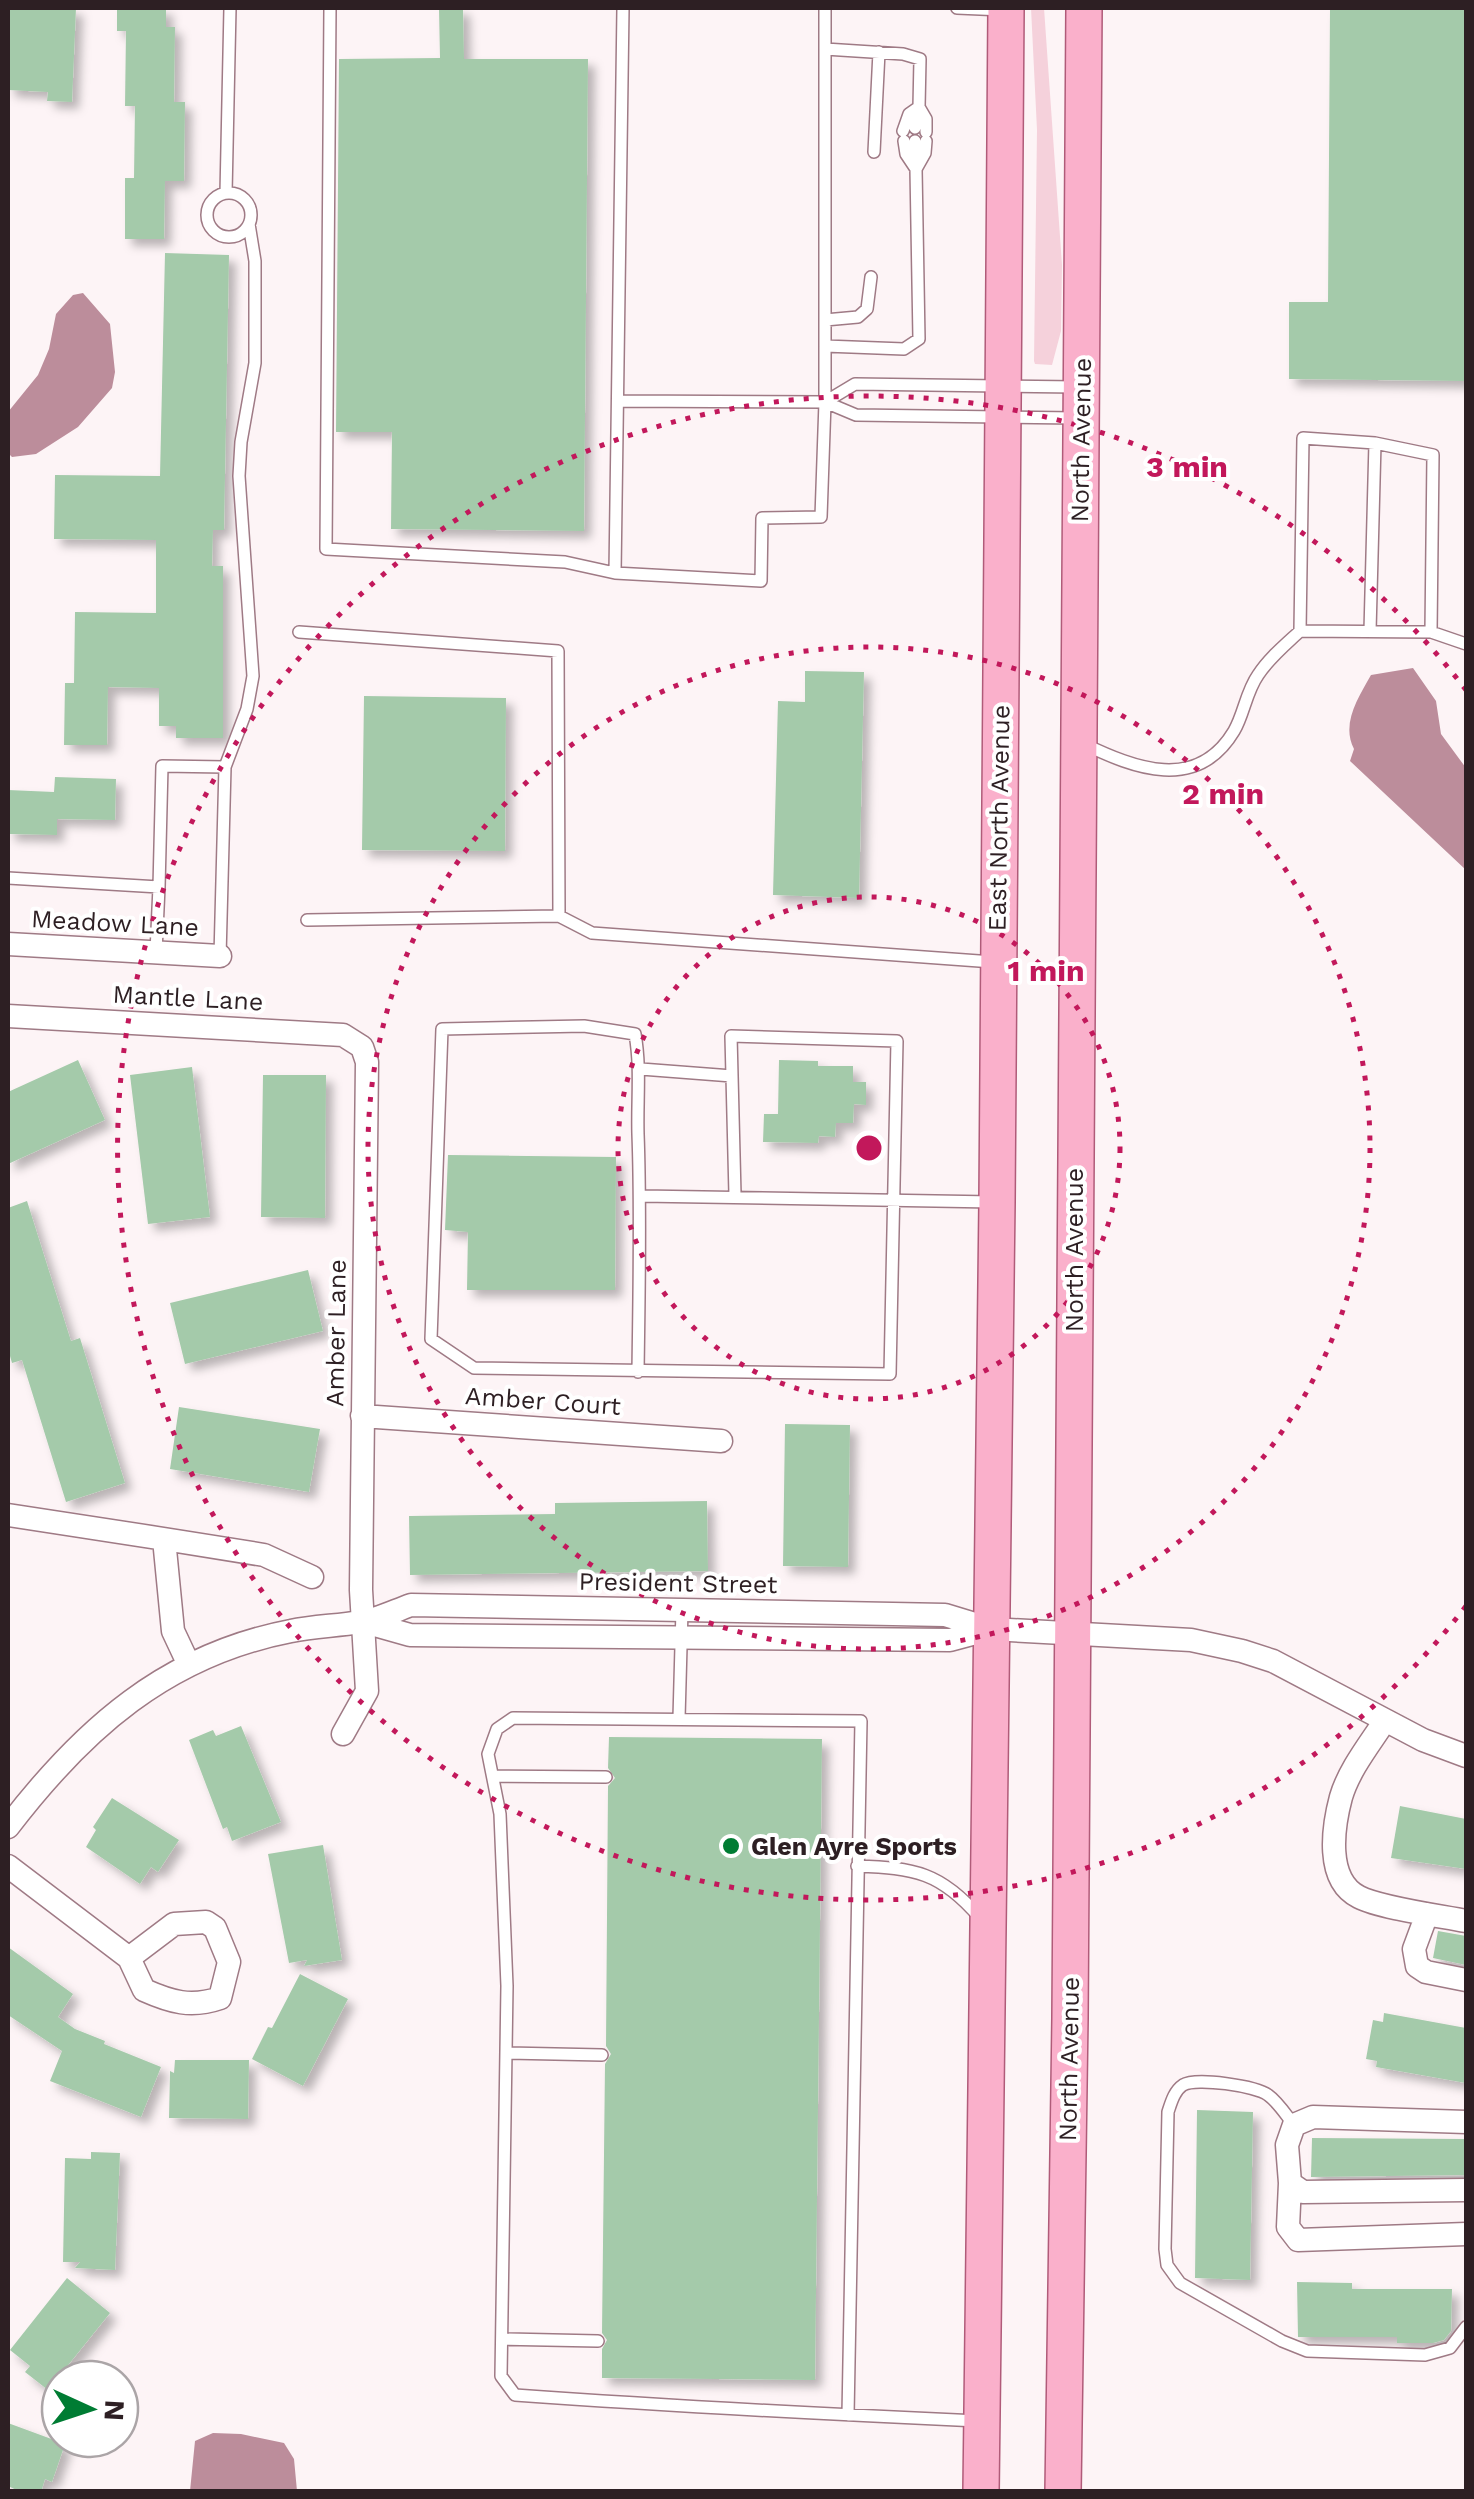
<svg xmlns="http://www.w3.org/2000/svg" width="1474" height="2499" viewBox="0 0 1474 2499" font-family="'Work Sans',sans-serif">
<style>
.green{fill:#f5d1db}
.water{fill:#bc8d9b}
.building{fill:#a4caaa;filter:url(#shadow)}
.lines{fill:none;stroke-linecap:round;stroke-linejoin:round}
.lane-casing{stroke:#9f7a85;stroke-width:14}
.street-casing{stroke:#9f7a85;stroke-width:25}
.primary-casing{stroke:#b05b79;stroke-width:38}
.lane{stroke:#fff;stroke-width:11}
.street{stroke:#fff;stroke-width:22}
.primary{stroke:#fab0cb;stroke-width:35}
.ring{fill:none;stroke:#c2185b;stroke-width:5;stroke-dasharray:5 10}
.poi-dot{fill:#007c33;stroke:#fff;stroke-width:4}
.labels{text-anchor:middle;dominant-baseline:central;stroke-width:8;stroke-linejoin:round;paint-order:stroke}
.street-label{font-size:25px;fill:#2d1f23;stroke:#fff}
.poi-label{font-size:25px;font-weight:bold;fill:#2d1f23;stroke:#fff;text-anchor:start}
.centre{fill:#c2185b;stroke:#fff;stroke-width:5}
.ring-label{font-size:30px;text-anchor:middle;font-weight:bold;fill:#c2185b;stroke:#fff;stroke-width:8;stroke-linejoin:round;paint-order:stroke}
</style>
<defs>
<filter id="shadow"><feDropShadow dx="7" dy="7" stdDeviation="5" flood-color="#0004"/></filter>
</defs>
<rect width="100%" height="100%" fill="#fdf4f6"/>
<path class="green" d="M1031 8H1044L1062 265 1061 331 1052 365 1035 364 1034 361 1037 130Z"/>
<path class="water" d="M83 293 110 324 115 372 112 388 78 427 36 454 12 457 8 453V412L38 375 49 349 56 314 73 295Z
M1413 668 1436 701 1441 734 1466 768V870L1350 761 1354 749C1341 724 1358 698 1371 675Z
M213 2433 241 2434 284 2443 294 2459 297 2491H190L195 2441Z"/>
<path class="building" d="M8 8H76L72 102 47 101 48 92 8 90Z
M117 8H166V27H175L174 102H185L184 181H165L164 239H125V178H134L135 106H125L126 31H117Z
M439 8H463L464 59H588L584 531 391 529 392 432H336L339 59 440 58Z
M1330 8H1466V381L1289 379V302H1328Z
M165 253 229 255 224 530H213L212 566H223V738H176V726H159V688L108 687 107 745H64L65 683H74L75 612 156 613V540L54 539 55 475 160 476Z
M805 671 864 672 859 898 773 895 778 701 805 702Z
M364 696 506 698 505 851 362 850Z
M55 777 116 779 115 820 57 819V835L8 834V790L54 792Z
M78 1060 105 1120 8 1164V1092Z
M779 1060 818 1061V1066H853V1082H866V1105L854 1104 853 1123H836L835 1137 819 1136 818 1143 763 1142 764 1114H778Z
M192 1067 210 1217 148 1224 130 1075Z
M263 1075H326L325 1218 261 1217Z
M448 1155 616 1157 615 1290H467L468 1232 445 1230Z
M27 1201 71 1341 80 1338 125 1483 66 1502 22 1360 12 1363 8 1349V1208Z
M308 1270 323 1331 185 1364 170 1303Z
M179 1407 320 1429 309 1492 170 1469Z
M785 1424 850 1425 848 1567 783 1566Z
M707 1501 708 1571 410 1575 409 1516 555 1514V1503Z
M241 1726 281 1822 232 1841 227 1827 223 1829 189 1740 213 1730 216 1736Z
M609 1737 822 1739 815 2380 602 2378V2349L607 2340 602 2333 605 2064 611 2054 606 2046 608 1786 615 1778 608 1768Z
M112 1798 179 1840 158 1872 151 1867 140 1884 86 1847 96 1830 93 1827Z
M1400 1806 1466 1819V1869L1391 1858Z
M323 1845 342 1960 304 1966 307 1960 289 1963 268 1854Z
M1438 1931 1466 1936V1965L1433 1958Z
M8 1947 73 1994 58 2017 75 2029 105 2041 104 2044 161 2067 141 2117 50 2081 62 2051 8 2015Z
M300 1974 348 1999 303 2086 252 2059 268 2027 272 2028Z
M1384 2013 1466 2028V2083L1376 2067 1377 2061 1366 2059 1373 2020 1383 2022Z
M175 2060H249L248 2119 169 2118 170 2071 174 2073Z
M1197 2110 1253 2112 1250 2280 1195 2278Z
M1312 2138 1466 2139V2175L1311 2177Z
M91 2152 120 2153 115 2270 75 2268 80 2262H63L65 2158 91 2159Z
M67 2278 110 2313 48 2390 25 2372 30 2366 10 2350Z
M1297 2282 1352 2283V2289H1452L1451 2331 1444 2340 1433 2343H1397V2337H1298Z
M8 2423 65 2444 52 2482 45 2479 41 2492H21L8 2486Z"/>
<g class="lines">
<defs>
<path id="lane" d="M330 8 326 549 565 562 615 573 761 581 762 518 821 517 825 402V8
M957 8 1003 10
M825 49 903 54 920 59 919 107 926 119V132
M915 128 919 107
M903 131 909 114 919 107
M904 141 906 154 916 169
M915 141 916 169
M874 152 879 52
M226 193 230 8
M207 215a22 22 0 1 1 44 0a22 22 0 1 1-44 0Z
M825 320 858 317 867 309 871 277
M825 346 904 349 919 339 916 169 925 153 926 141
M618 401 825 402 856 415 1076 418
M825 402 855 384 1076 387
M1375 443 1433 455 1431 632
M615 573 623 8
M1300 631 1303 438 1375 443 1370 631
M299 632 558 651 559 916
M1084 744C1134 768 1197 793 1234 731 1244 714 1246 692 1258 675 1269 658 1285 645 1300 631L1431 632 1466 644
M225 767 247 709 253 676 239 476 241 442 255 363V261L249 224
M8 878 159 887 162 766 225 767 220 956
M307 920 559 916 592 933 993 962
M156 952 159 887
M641 1069 732 1076
M642 1196 993 1202
M638 1372C639 1292 641 1213 638 1134 637 1100 641 1068 635 1034L584 1026 442 1029 431 1339 474 1368 890 1374 897 1041 731 1036 735 1195
M679 1718 682 1610
M493 1776 606 1777
M857 1866C914 1868 941 1872 980 1918
M506 2053 602 2055
M1294 2125C1286 2115 1278 2102 1268 2095 1256 2086 1196 2077 1183 2085 1174 2091 1171 2103 1168 2112L1165 2249 1167 2265 1180 2283 1282 2341 1307 2351 1425 2355 1450 2348 1466 2327
M502 2339 598 2341
M848 2415 861 1721 513 1718 497 1729 488 1754 500 1814 507 1986 501 2376 515 2395C669 2406 823 2414 978 2421"/>
<path id="street" d="M8 944 220 956
M8 1016 343 1035 362 1047 367 1062 361 1590 367 1691 343 1734
M362 1416 721 1441
M8 1515 164 1539 173 1631 189 1665
M164 1539 264 1555 312 1577
M364 1622 410 1635 950 1640 991 1629
M1384 1722C1369 1745 1349 1770 1341 1797 1333 1827 1325 1880 1359 1897 1380 1908 1441 1916 1466 1921
M8 1827C83 1729 166 1655 291 1631 314 1626 337 1626 360 1622 377 1620 394 1611 411 1605L945 1615 991 1629 1191 1640 1242 1651 1273 1661 1423 1740 1466 1756
M8 1866 129 1958 144 1990C171 2002 191 2008 220 1998L229 1962 215 1928 206 1922 174 1924 129 1958
M1427 1914 1414 1949 1417 1966 1426 1972 1466 1980
M1466 2122 1313 2117 1294 2125 1287 2145 1290 2183 1303 2192 1466 2190
M1290 2183 1288 2227 1298 2240 1466 2234"/>
<path id="primary" d="M981 2492 997 1202 1006 8
M1063 2492 1070 2018 1084 8"/>
</defs>
<use href="#lane" class="lane-casing"/>
<use href="#street" class="street-casing"/>
<use href="#primary" class="primary-casing"/>
<use href="#lane" class="lane"/>
<use href="#street" class="street"/>
<use href="#primary" class="primary"/>
</g>
<g class="ring">
<circle cx="869" cy="1148" r="251"/>
<circle cx="869" cy="1148" r="501"/>
<path d="M1466 1606A752 752 0 1 1 1466 690"/>
</g>
<circle class="poi-dot" cx="731" cy="1846" r="10"/>
<g class="labels">
<g class="street-label">
<text transform="translate(1081 440) rotate(-89)">North Avenue</text>
<text transform="translate(999 818) rotate(-89)">East North Avenue</text>
<text transform="translate(115 923) rotate(3)">Meadow Lane</text>
<text transform="translate(188 998) rotate(3)">Mantle Lane</text>
<text transform="translate(1074 1250) rotate(-90)">North Avenue</text>
<text transform="translate(336 1333) rotate(-89)">Amber Lane</text>
<text transform="translate(543 1401) rotate(4)">Amber Court</text>
<text transform="translate(678 1583) rotate(1)">President Street</text>
<text transform="translate(1069 2059) rotate(-89)">North Avenue</text>
</g>
<g class="poi-label">
<text x="751" y="1846">Glen Ayre Sports</text>
</g>
</g>
<circle cx="869" cy="1148" r="15" class="centre"/>
<g class="ring-label">
<text x="1187" y="477">3 min</text>
<text x="1223" y="804">2 min</text>
<text x="1046" y="981">1 min</text>
</g>
<rect width="1474" height="2499" fill="none" stroke="#2d1f23" stroke-width="20"/>
<g transform="translate(90 2409) rotate(93)"><circle r="48" fill="#ffffff" stroke="#aba5a7" stroke-width="2.5"/>
<path d="M0-8L18 38L0 25L-18 38Z" fill="#007c33"/>
<text y="-15" font-size="28" font-weight="bold" text-anchor="middle" fill="#2d1f23">N</text>
</g>
</svg>
